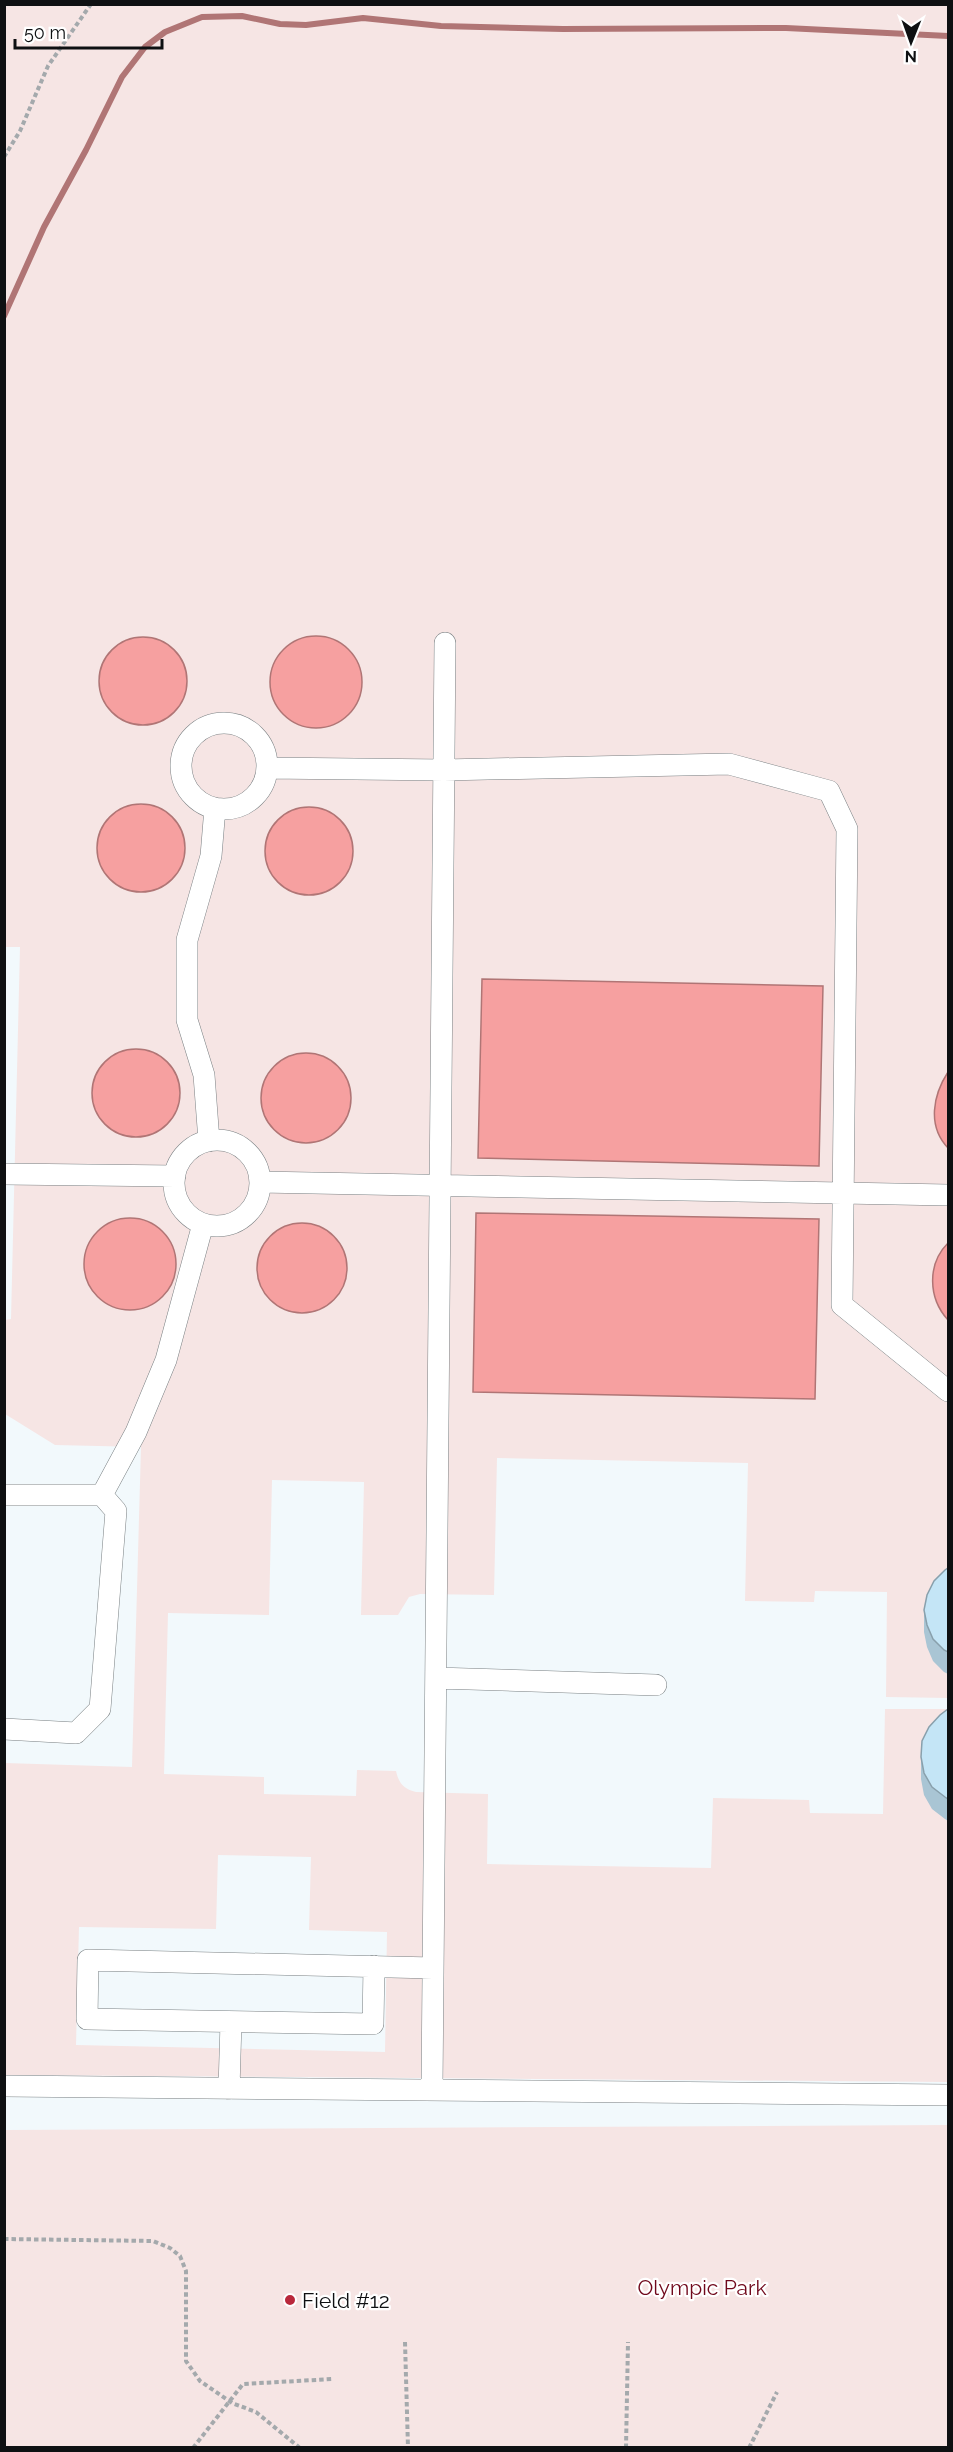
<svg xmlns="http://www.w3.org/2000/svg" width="953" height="2452" viewBox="0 0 953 2452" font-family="Raleway,sans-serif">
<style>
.green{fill:#f6e5e4;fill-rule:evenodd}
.water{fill:#f6a0a0;stroke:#b07575;stroke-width:1.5}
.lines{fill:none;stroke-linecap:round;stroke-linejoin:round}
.stream{stroke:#b07575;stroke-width:6}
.minor-casing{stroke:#7a8083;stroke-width:22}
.path{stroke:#a4a9ac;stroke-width:4;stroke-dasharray:4.5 3;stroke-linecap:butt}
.minor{stroke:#fff;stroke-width:21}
.wall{fill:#a9c5d4}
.building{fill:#c4e5f6;stroke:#89a0ac;stroke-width:1.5}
.poi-dot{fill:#b9283b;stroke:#fff;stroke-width:2}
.labels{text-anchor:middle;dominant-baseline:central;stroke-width:4.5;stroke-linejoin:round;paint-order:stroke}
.park-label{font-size:21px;fill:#70081b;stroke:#fff}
.poi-label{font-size:21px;fill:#0e1012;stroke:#fff;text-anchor:start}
</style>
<rect width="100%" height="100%" fill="#f2f9fc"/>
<path class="green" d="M4 5H948V1072L938 1090 944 1143 948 1148V1243L936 1261 942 1314 948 1320V1698L886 1697 887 1592 815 1591 814 1602 745 1601 748 1463 497 1458 494 1595 420 1594 409 1597 398 1615H361L364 1482 272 1480 269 1615 168 1613 164 1774 264 1777V1794L356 1796 357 1770 396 1771C399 1784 404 1789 416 1792L488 1794 487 1864 711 1868 713 1798 809 1800 810 1813 883 1814 885 1709H948L945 1819 948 1821V2082L5 2075V1763L132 1767 141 1447 55 1445 5 1414V1320L11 1319 20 947H4ZM129 639C141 641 161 641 170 647 196 665 189 704 166 719 156 725 145 725 134 725L98 681C102 660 110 649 129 639ZM142 803 157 806 103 825C115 811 124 806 142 803ZM345 826C353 841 354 851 350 867L268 865 265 850 268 837ZM292 1054C322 1059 335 1055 349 1085L262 1113C258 1083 265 1067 292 1054ZM115 1055 181 1094 178 1108 172 1120 95 1078 103 1064ZM145 1220C165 1231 173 1243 176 1265L106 1303C87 1286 78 1265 91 1241 93 1236 98 1230 103 1227 111 1222 135 1222 145 1220ZM311 1223C335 1233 343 1242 347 1268L315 1311C288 1315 270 1306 258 1281ZM218 1855 311 1857 309 1930 387 1932 385 2052 76 2045 79 1927 216 1929Z
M948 2125V2447H5V2130Z"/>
<path class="water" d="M270 682a46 46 0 1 1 92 0a46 46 0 1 1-92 0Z
M99 681a44 44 0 1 1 88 0a44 44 0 1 1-88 0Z
M97 848a44 44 0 1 1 88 0a44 44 0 1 1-88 0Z
M265 851a44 44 0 1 1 88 0a44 44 0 1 1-88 0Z
M482 979 823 986 819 1166 478 1158Z
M92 1093a44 44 0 1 1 88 0a44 44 0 1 1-88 0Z
M261 1098a45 45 0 1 1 90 0a45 45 0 1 1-90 0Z
M948 1072V1148C927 1126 933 1095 948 1072Z
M476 1213 819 1219 815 1399 473 1392Z
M84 1264a46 46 0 1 1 92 0a46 46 0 1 1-92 0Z
M257 1268a45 45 0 1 1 90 0a45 45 0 1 1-90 0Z
M948 1243V1320C928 1298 927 1264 948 1243Z"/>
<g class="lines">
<path class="stream" d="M4 316 44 227 86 150 122 77 145 47 165 32 202 17 242 16 280 24 306 25 363 18 441 26 563 29 786 28 948 36"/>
<defs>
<path id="minor" d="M181 766a43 43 0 1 1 86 0a43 43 0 1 1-86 0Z
M267 768 444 770 729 764 829 791 847 829 842 1305 948 1391
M174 1183a43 43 0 1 1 86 0a43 43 0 1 1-86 0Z
M209 1141 204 1075 187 1020V940L211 856 215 808
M4 1174 175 1176
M260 1182 948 1195
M4 1495H102L136 1432 166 1360 203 1224
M436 1678 656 1685
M4 1729 76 1733 100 1709 116 1511 102 1495
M374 1966 373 2024 87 2019 88 1960 433 1968
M4 2086 948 2095
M432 2088 445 643
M229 2089 231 2022"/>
</defs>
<use href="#minor" class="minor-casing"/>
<path class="path" d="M4 157 20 131 48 66 91 4
M4 2239 153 2241 170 2248 180 2256 186 2271V2361L200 2381 232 2403 256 2412 300 2448
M405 2342 408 2448
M193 2448 243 2384 333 2379
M626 2448 628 2342
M749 2448 777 2392"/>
<use href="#minor" class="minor"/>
</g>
<path class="wall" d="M948 1568V1674L944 1672 933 1661 927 1647 924 1632V1610Z
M948 1709V1821L945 1819 932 1809 924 1795 921 1779V1757Z"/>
<path class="building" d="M948 1568V1652L944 1650 933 1639 927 1625 924 1610 927 1595 934 1581 945 1570Z
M948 1709V1799L945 1797 932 1787 924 1773 921 1757 922 1741 929 1727 940 1715Z"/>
<circle class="poi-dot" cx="290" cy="2300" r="6"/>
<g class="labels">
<g class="park-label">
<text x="702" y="2287">Olympic Park</text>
</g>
<g class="poi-label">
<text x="302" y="2300">Field #12</text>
</g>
</g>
<rect width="953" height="2452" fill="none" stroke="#0e1012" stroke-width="12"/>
<g transform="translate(911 42) rotate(181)" stroke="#ffffff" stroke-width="4.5" paint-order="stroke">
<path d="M0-4.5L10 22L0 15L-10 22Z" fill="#0e1012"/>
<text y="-9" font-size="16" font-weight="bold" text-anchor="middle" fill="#0e1012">N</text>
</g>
<path d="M15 39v9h147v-9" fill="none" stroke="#0e1012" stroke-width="3"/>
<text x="24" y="39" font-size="18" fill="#0e1012" stroke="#ffffff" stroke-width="4.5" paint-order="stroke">50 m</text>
</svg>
